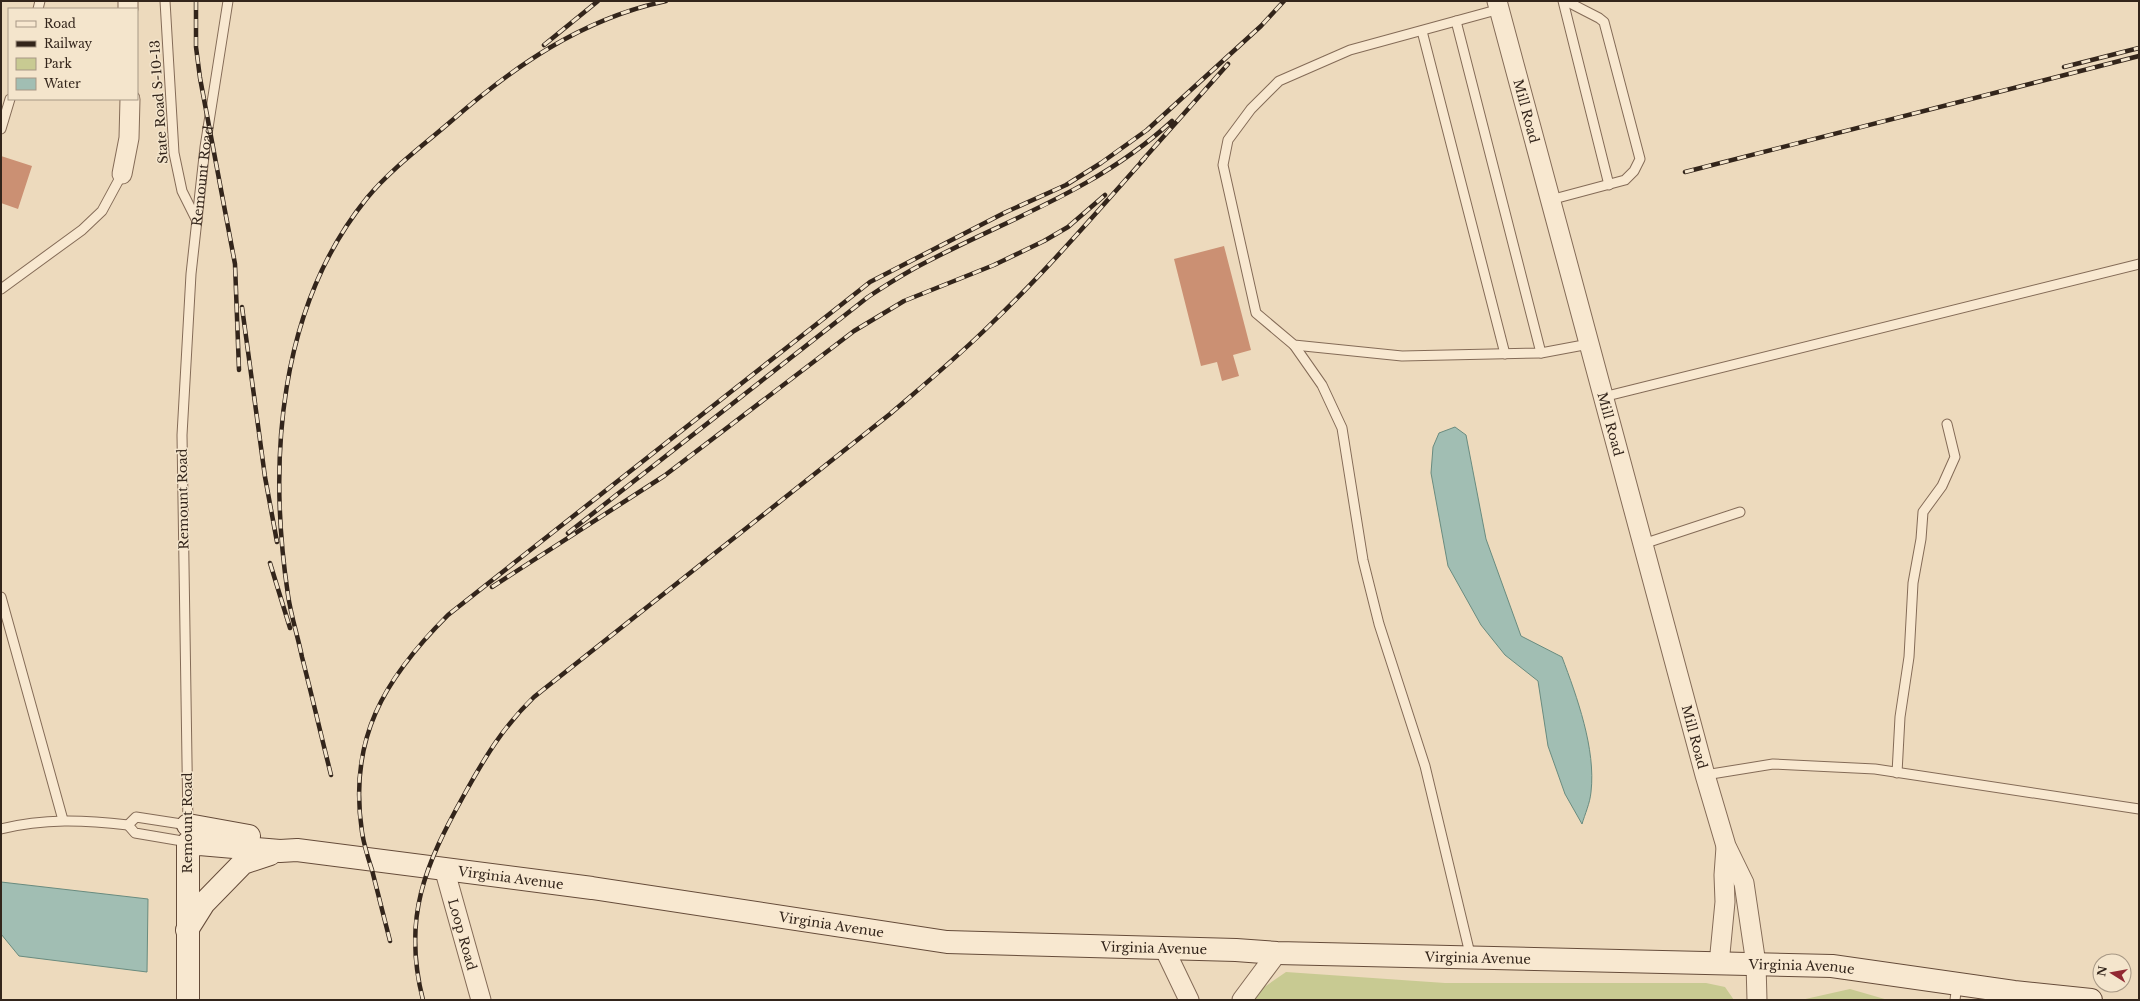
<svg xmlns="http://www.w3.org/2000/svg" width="2140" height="1001" viewBox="0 0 2140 1001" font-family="'Libre Baskerville',serif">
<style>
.green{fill:#c8ca92}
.water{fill:#a1beb3;stroke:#698b7f}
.building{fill:#cb9073}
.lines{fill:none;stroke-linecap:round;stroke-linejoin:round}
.lane-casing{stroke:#846b57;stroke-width:11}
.street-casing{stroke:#846b57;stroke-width:21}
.secondary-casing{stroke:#664c3a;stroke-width:24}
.lane{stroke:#f8e8d0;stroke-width:9}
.street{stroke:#f8e8d0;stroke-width:19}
.secondary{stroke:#f8e8d0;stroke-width:22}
.rail-casing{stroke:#33251b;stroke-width:4.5}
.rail{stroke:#f4e5cc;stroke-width:3;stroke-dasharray:9;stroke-linecap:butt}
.labels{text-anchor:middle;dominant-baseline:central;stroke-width:3;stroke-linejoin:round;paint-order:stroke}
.street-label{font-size:13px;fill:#33251b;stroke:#f4e5cc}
</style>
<rect width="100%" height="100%" fill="#eddabd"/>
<path class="green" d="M1286 972 1445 983H1706L1725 987 1734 1000H1252L1260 990Z
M1850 989 1888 1000H1801Z"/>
<path class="water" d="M1455 427 1466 435 1486 539 1521 636 1562 657C1577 697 1596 749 1591 792 1590 803 1585 814 1582 824L1565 794 1548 746 1538 681 1505 655 1481 625 1448 566 1431 473 1433 447 1439 433Z
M1 882 148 899 147 972 19 956 1 934Z"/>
<path class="building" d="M1 156 32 166 18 209 1 203Z
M1224 246 1251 350 1233 355 1239 376 1222 381 1217 362 1201 366 1174 259Z"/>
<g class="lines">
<defs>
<g id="lane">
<path d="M165 1 174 153 182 191 197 221"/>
<path d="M1563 1 1609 185"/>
<path d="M38 9 40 1"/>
<path d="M1500 9 1350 50 1279 81 1251 109 1228 140 1223 165 1256 313 1294 345 1402 356 1541 353 1589 344"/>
<path d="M1456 21 1541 353"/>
<path d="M1422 31 1505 354"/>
<path d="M1 129 10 99"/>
<path d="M1550 200 1625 180 1634 171 1640 159 1604 22 1599 18 1566 1"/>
<path d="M1 289 82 230 102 211 122 174"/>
<path d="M1294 345 1322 385 1342 428 1363 560 1379 624 1425 766 1471 958"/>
<path d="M1603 397 2139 264"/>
<path d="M1643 544 1740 512"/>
<path d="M1 597 63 820"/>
<path d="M1897 773 1900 717 1909 657 1913 583 1921 539 1923 512 1942 486 1955 457 1947 424"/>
<path d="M1705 775 1773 764 1875 769 2139 809"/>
<path d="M188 825 136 817 128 825 135 833 188 842"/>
<path id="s1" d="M188 826 182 435 191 274 205 147 228 1"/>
<path d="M1 829C44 818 85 820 128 825"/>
<path d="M1955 1000 1957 984"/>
</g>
<g id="street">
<path d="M128 1V9"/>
<path id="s2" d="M1497 1 1705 775 1726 846 1744 883 1756 964 1757 1000"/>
<path d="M122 174 129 138 130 99"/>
<path id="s3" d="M444 868 481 1000"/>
<path d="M1164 948 1189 1000"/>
<path d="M1719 964 1725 902 1724 875 1726 847"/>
<path d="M1242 1000 1277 953"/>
</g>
<g id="secondary">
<path d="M188 825 249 836"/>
<path d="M187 930 204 903 243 863 270 854"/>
<path id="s4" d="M188 1000V843L280 851 297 850 592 888 947 942 1236 950 1277 953 1832 966 2014 992 2091 1000"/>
</g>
</defs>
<use href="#lane" class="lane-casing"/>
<use href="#street" class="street-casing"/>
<use href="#secondary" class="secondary-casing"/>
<use href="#lane" class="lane"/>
<use href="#street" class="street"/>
<use href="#secondary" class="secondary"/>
<defs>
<path id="rail" d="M196 1V47L200 78 235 264 239 370
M544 45 598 1
M2064 67 2139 48
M1141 162 1228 64
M1685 172 2139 56
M242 307 265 477 277 542
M568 533 868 297C883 287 899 277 915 268 1004 220 1095 192 1172 121
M270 563 290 628
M492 587 664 476 854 331 904 301 994 265 1044 241 1068 227 1105 195
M331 775C321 735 312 696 302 657 298 637 291 616 288 595 268 461 278 308 367 198 390 170 421 147 449 123 513 67 581 19 666 1
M390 941C384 917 378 894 372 870 368 858 364 845 362 832 348 739 384 679 448 615L870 282 1006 212 1066 185 1101 163 1147 130 1261 26 1284 1
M423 1000C402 918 425 865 464 795 485 757 503 727 534 697L890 414C925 384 961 354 994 321 1047 270 1096 213 1145 158"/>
</defs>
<use href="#rail" class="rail-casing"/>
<use href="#rail" class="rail"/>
</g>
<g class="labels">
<g class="street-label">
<text transform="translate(159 102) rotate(-94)">State Road S-10-13</text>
<text stroke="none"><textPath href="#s2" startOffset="114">Mill Road</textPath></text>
<text stroke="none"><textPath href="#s1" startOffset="651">Remount Road</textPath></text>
<text stroke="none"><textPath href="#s2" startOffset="438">Mill Road</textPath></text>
<text transform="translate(183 499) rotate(-91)">Remount Road</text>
<text stroke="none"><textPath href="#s2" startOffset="762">Mill Road</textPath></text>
<text transform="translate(187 823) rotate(-90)">Remount Road</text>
<text stroke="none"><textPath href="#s4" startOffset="482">Virginia Avenue</textPath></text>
<text stroke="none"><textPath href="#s4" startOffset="806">Virginia Avenue</textPath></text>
<text stroke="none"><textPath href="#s3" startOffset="69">Loop Road</textPath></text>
<text stroke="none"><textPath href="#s4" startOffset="1130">Virginia Avenue</textPath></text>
<text stroke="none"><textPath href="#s4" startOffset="1454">Virginia Avenue</textPath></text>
<text stroke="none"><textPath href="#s4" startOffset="1778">Virginia Avenue</textPath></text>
</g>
</g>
<rect width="2140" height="1001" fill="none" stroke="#33251b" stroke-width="4"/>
<rect x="8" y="8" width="130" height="92" fill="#f4e5cc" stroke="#a79885"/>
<rect x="16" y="21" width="20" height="6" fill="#f8e8d0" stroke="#a79885"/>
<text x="44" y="28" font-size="12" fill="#33251b">Road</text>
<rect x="16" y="41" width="20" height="6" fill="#33251b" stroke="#a79885"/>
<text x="44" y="48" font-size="12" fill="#33251b">Railway</text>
<rect x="16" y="58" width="20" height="12" fill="#c8ca92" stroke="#a79885"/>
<text x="44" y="68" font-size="12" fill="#33251b">Park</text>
<rect x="16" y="78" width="20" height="12" fill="#a1beb3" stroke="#a79885"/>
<text x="44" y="88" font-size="12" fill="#33251b">Water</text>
<g transform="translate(2112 973) rotate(281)"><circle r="19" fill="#f4e5cc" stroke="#a79885"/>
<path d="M0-3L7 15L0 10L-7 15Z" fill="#922832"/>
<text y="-6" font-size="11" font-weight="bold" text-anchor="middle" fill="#33251b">N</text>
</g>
</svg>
